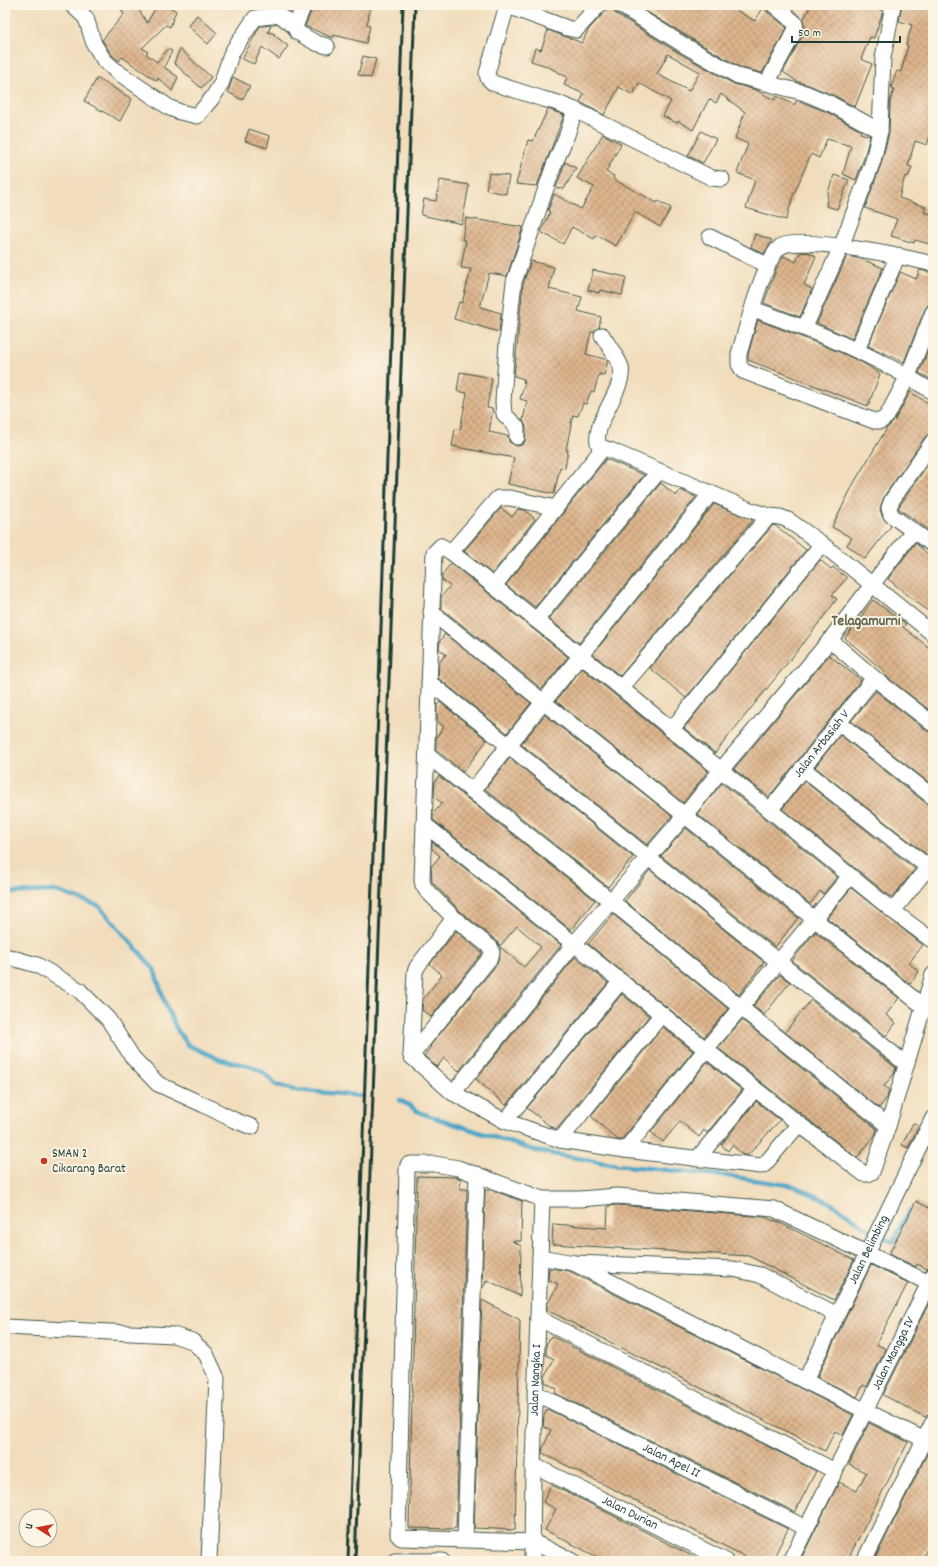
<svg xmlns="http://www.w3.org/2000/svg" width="938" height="1566" viewBox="0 0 938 1566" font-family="Dekko,sans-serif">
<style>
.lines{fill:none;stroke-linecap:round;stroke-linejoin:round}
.stream{stroke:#4aa5c8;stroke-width:4.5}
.building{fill:url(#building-cross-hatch);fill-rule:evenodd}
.street-casing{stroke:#3e5548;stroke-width:17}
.street{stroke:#fff;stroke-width:15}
.rail{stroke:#1f3d34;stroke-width:3}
.poi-dot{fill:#c8321e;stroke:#fcf5e5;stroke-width:1.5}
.labels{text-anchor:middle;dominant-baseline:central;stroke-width:3.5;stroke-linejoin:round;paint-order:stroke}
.street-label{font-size:13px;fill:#1f3d34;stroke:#fcf5e5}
.poi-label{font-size:13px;fill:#1f3d34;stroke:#fcf5e5;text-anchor:start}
.quarter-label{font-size:15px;font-weight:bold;fill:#626753;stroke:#fcf5e5}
</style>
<defs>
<pattern id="building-cross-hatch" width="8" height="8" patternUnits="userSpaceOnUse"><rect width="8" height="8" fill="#deb58d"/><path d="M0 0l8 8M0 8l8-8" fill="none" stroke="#b39474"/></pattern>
</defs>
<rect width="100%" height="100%" fill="#fcf5e5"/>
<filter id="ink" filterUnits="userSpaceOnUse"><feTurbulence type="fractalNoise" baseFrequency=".025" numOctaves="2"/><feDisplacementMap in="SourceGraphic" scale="8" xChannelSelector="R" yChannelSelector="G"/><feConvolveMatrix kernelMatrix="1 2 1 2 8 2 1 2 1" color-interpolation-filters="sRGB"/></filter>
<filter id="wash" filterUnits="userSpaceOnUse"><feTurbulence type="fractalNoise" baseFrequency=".012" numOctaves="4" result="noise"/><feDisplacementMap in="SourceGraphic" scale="16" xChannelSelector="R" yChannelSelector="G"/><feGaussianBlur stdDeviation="0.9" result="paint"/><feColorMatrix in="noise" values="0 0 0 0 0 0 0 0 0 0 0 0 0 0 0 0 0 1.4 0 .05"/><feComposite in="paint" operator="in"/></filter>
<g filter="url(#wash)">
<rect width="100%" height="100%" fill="#f1ddbc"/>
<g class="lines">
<path class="stream" d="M5 893 56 891 99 906 154 969 166 1006 178 1031 188 1045 221 1060 250 1066 263 1072 276 1085 294 1090 362 1096
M400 1100 421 1113 536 1151 617 1165 727 1176 794 1186 831 1203 867 1228 893 1242 909 1210"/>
</g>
<g id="blocks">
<path class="building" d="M118 5H136L147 23 157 5H167L176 11 170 27 166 25 142 48 148 52 146 54 157 62 168 49 172 51 164 67 178 77 172 91 158 78 157 81 122 57 119 61 111 54 102 40 124 14Z
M319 5H371L367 25 370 26 366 43 334 35 333 38 305 26 312 9 318 11Z
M608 5H611L615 13 677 52 734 84 756 90 774 100 777 96 794 105 797 100 827 112 861 131 860 133 870 136 864 158 856 180 843 174 851 146 827 139 819 158 811 154 793 196 786 220 746 208 755 180 737 173 748 144 735 138 745 112 721 94 716 103 709 99 693 130 678 121 677 123 663 116 671 101 639 83 633 95 619 87 604 115 580 102 584 94 564 85 567 77 547 66 531 61 535 48 541 50 548 30 582 43 589 29 606 11ZM668 54 700 72 689 91 657 74Z
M641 5H727L755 21 763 8 787 28 762 73 741 68 687 36 639 7Z
M811 5H866L883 11 874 38 870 37 861 59 872 64 855 107 835 96 809 85 798 82 783 72 804 33 805 28 803 20Z
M902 5H933V125L927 145 915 141 908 166 912 167 908 177 905 176 899 198 926 207 924 212 933 215V245L915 240 914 243 891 236 897 219 865 208 881 164 889 133 890 102 894 89 891 87 897 71 901 72 908 46 906 45 912 25 899 21Z
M197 15 217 33 208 44 188 26Z
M271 25 268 32 275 34 274 35 288 46 279 59 262 47 254 64 242 59 260 26Z
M180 49 211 77 201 88 174 63Z
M363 56 376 59 371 78 358 75Z
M233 77 250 86 242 100 228 92Z
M97 78 132 99 120 121 84 101Z
M548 109 564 115 537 186 516 184 528 140 533 141Z
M249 129 270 136 267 148 245 141Z
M701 131 716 139 703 163 688 156Z
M603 134 621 144 606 172 614 176 613 179 657 203 658 201 671 208 660 227 635 212 616 246 596 235 594 239 572 227 563 244 541 232 550 212 548 211 554 194 581 209 594 187 577 178Z
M565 162 576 168 564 189 556 188Z
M489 173 509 176 506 194 486 190Z
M834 175 849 180 837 209 826 206 828 192Z
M440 180 469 185 462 224 421 215 424 199 436 201Z
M466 218 523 227 507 276 489 273 480 307 501 313 499 332 454 319 459 302 462 303 471 269 461 268 466 240H462Z
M755 234 772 240 764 254 751 247Z
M807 252 816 256 804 285 812 289 800 317 764 303 776 270 784 256 796 262 800 253Z
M847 256 862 259 883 268 852 339 817 323Z
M531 261 554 267 549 289 582 297 578 311 601 317 599 327 594 332H591L586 354 608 360 604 375 599 374 594 392 591 391 586 404 583 403 578 416 573 415 566 450H568L565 468 560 467 554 494 508 484 514 458 452 446 455 429 460 430 467 393 457 391 460 372 492 378 487 408 493 409 489 432 508 436 509 442 517 446 522 445 525 441 526 427 523 420 527 401 520 399 525 382H523L524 379 514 376 523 284Z
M593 270 626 277 622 295 600 290 599 293 588 290Z
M920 270 933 273V303L928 305 925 309 904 362 868 346 900 272 916 279Z
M758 320 842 353 863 363 880 374 868 406 748 360V355Z
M933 337V380L919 373Z
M910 392 933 406V432L926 436 885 495 881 505 880 510 883 518 891 526 865 559 847 545 852 538 832 527 855 481 887 428 895 420Z
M933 457V524L929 530 898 508Z
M606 459 644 475 535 607 506 585Z
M661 483 676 496 680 490 696 497 579 643 549 619Z
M714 504 753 520 620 676 593 654Z
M501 508 512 517 518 509 525 510 535 519 492 574 464 551Z
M773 525 776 526 806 550 686 698 650 668Z
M915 543 933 559V615L888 579Z
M820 560 831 569 833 567 847 578 832 595 837 599 806 640 715 753 684 728Z
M451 563 568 657 542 689 441 608V597L450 586 442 580V575Z
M873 600 906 624 903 627 933 651V713L883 674 885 672 845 638Z
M445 634 531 703 507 733 438 678 439 663 446 654 439 649 440 641Z
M829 655 861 680 769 797 734 769Z
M582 668 708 771 683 803 556 701Z
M876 691 927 731 933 733V786L851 721Z
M440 702 487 740 463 772 436 749V737L444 727 437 721 438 717 437 716V705Z
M545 715 672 816 647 845 521 744Z
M840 735 927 804 933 806V847L927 855 815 767Z
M510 758 633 857 608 887 485 789Z
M439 776 595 900 571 930 433 820V814L442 803 434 797 435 781Z
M804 781 915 869 892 898 782 809Z
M722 783 837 877 823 894 820 891 810 904 697 814Z
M686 828 798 918 775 947 661 856Z
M432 842 561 945 459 1071 444 1058 437 1067 424 1056 431 1047 430 1046 497 964 500 956V947L524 967 541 947 517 926 500 946 497 941 462 913 432 882 431 867 440 856 432 849Z
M650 870 764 962 739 995 625 901Z
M851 888 923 945 909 963 919 972 910 984 827 918Z
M613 914 728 1009 704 1037 588 944Z
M456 931 482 953 431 1017 422 1010 423 999 442 975 430 964Z
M815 932 899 998 886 1015 896 1023 886 1036 792 961Z
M575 957 608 983 506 1105 476 1079Z
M780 975 790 982 764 1015 753 1006Z
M622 994 649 1016 557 1129 551 1127 527 1108Z
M811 1000 896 1068 894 1074 884 1086 889 1090 887 1098 879 1108 785 1032Z
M742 1020 877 1129 875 1135 857 1158 718 1048Z
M663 1027 693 1051 631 1128 621 1140H618L591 1116Z
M707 1062 742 1090 707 1133 704 1130 699 1137 680 1121 663 1142 651 1132Z
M756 1101 780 1120 748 1155H743L732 1145 728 1151 721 1145Z
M913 1123 919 1126 908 1148 902 1145Z
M417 1176 456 1177 461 1179 460 1189H467L456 1528 453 1529 409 1528Z
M485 1190H491L522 1201 521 1241H512L521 1246 520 1296 487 1280 482 1289Z
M916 1201 933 1210V1266L927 1269 917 1264 916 1267 889 1254Z
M617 1205 765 1217 774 1221V1220L854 1260 834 1300 749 1256 552 1244 553 1224 607 1228 608 1206Z
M871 1265 908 1283 876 1344 886 1349 867 1387 863 1385 857 1397 817 1377Z
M549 1268 569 1271 853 1415 843 1435 835 1431 825 1451 547 1310V1305L558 1284 548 1279Z
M933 1295V1413L928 1414 925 1417 883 1395Z
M482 1300 520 1320 515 1530 474 1528Z
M551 1336 816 1471 795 1512 555 1393 557 1389 545 1382V1377L554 1359 546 1355V1345Z
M547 1409 788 1529 772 1561H754L542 1453 543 1448 551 1430 543 1426 544 1416Z
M869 1423 908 1442 847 1561H800L839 1482 857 1491 866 1473 849 1464Z
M928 1452 933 1453V1537L921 1561H874Z
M551 1485 565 1491 702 1561H605L545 1530 556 1509 543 1502Z"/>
</g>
</g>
<g filter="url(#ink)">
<use href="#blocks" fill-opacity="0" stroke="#3e5548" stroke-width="1"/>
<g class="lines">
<defs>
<g id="street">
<path d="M72 5 86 18 94 44 104 60 116 71 170 108 180 112 197 116 213 97 221 84 232 52 255 18 280 15 295 27"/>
<path d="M304 5 295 27 297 32 316 43 327 46"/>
<path d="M505 5 567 28 576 30 599 5"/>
<path d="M620 5 682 44 738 76 805 93 831 104 880 131"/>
<path d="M507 6 487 73 488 78 493 83 543 99 555 102 575 110 712 178 722 179"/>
<path d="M767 83 796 29 795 23 774 5"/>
<path d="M710 237 767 265"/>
<path d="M933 264C909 258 797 234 780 247 763 261 746 331 739 354V364L743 371 874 421H881L887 416 908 376 933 312"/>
<path d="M753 309C815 331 877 356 933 392"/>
<path d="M805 327 841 247 873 161 880 131 883 58 893 5"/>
<path d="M602 335C606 342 619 360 621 367 626 389 590 425 599 446L603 448"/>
<path d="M857 350 898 255"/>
<path d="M517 437V427L504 414 503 402 507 343 514 282 554 165 567 135 575 110"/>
<path d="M933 441 892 500 889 508 891 515 933 545"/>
<path d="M451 552 498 498H510L556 508"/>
<path d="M494 586 603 448 610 450 750 510 769 516 780 517 788 520 822 544 933 634"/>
<path d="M431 612 924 1007"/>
<path d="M536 620 659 471"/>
<path d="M830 640 874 678 933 724"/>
<path d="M429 682 906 1064"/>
<path d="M621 688 769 516"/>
<path d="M839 723 933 797"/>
<path d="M671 730 822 544"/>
<path d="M427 755 611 901 740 1007 888 1126"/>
<path d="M802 768 928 867"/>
<path d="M472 791 711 493"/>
<path id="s1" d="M770 810 874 678"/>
<path d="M424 824 799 1124 864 1174H868L872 1172 888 1126 933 975"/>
<path d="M893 911 933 861"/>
<path d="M5 956 37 965 79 990 108 1019 133 1058 158 1084 204 1105 234 1120 252 1127"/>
<path d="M411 1056 490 958 492 953 491 948 454 918"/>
<path d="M453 1093 574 944 685 815 721 770 830 640 913 531"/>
<path d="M505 1121 621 981"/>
<path d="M799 1124 764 1165 761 1166 625 1150 560 1140 505 1121 453 1093 411 1056 415 972 417 967 454 918 426 890 423 885 422 880 434 553 441 546 451 552 621 688 893 911 933 941"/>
<path d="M560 1140 662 1014"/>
<path d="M625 1150 706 1049 850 876"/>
<path d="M697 1159 755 1089"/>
<path d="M540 1257 574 1263 733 1269 760 1275 837 1315"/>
<path d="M574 1263 805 1381 933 1444"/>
<path d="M538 1318 835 1471"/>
<path d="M5 1327 173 1335 192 1341 206 1354 217 1378 209 1561"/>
<path id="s2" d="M805 1381 933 1118"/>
<path id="s3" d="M535 1393 806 1528"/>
<path id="s4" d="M533 1465 726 1561"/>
<path d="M465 1539 477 1174"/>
<path d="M395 1561H442"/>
<path id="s5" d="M532 1561 533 1465 542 1199"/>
<path d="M572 1561 533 1542 401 1538 398 1535 407 1169 408 1165 411 1164H435L458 1168 542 1199H580L617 1196 774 1209 929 1283"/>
<path id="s6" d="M790 1561 933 1275"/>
<path d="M864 1561 933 1422"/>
</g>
</defs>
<use href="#street" class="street-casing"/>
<use href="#street" class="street"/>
<path class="rail" d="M348 1561 403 5
M355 1561 415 5"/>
</g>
</g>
<circle class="poi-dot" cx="44" cy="1161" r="4"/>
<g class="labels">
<g class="street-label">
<text stroke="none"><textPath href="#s1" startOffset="84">Jalan Arbasiah V</textPath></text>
<text stroke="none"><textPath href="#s2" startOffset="146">Jalan Belimbing</textPath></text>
<text stroke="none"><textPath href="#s6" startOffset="232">Jalan Mangga IV</textPath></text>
<text stroke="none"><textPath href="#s5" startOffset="181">Jalan Nangka I</textPath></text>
<text stroke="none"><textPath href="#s3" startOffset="152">Jalan Apel II</textPath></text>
<text stroke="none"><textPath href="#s4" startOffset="108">Jalan Durian</textPath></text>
</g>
<g class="poi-label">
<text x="52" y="1154">SMAN 2<tspan x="52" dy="15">Cikarang Barat</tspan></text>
</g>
<g class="quarter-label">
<text x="866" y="622">Telagamurni</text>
</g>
</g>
<rect width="938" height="1566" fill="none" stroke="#fcf5e5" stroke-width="20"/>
<g transform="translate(38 1528) rotate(281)"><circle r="19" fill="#fcf5e5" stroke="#a4ab9e"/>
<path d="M0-3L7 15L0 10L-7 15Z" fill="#c8321e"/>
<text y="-6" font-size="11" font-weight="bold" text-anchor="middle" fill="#1f3d34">U</text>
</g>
<path d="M792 36v6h108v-6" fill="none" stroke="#1f3d34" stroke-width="2"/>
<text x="798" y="36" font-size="12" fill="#1f3d34" stroke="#fcf5e5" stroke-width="3" paint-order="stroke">50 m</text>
</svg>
